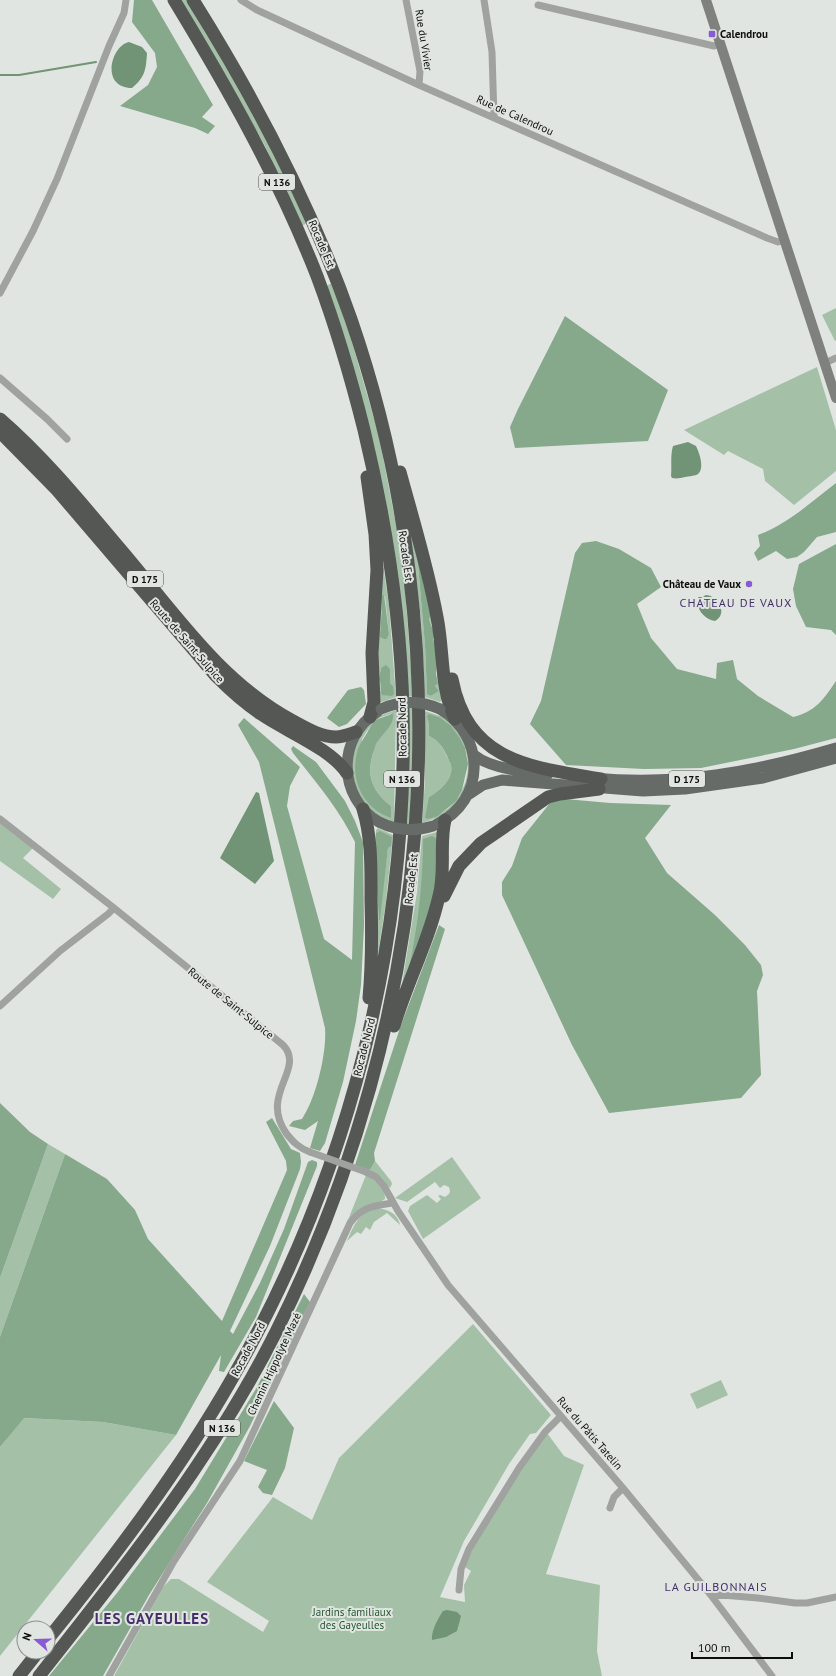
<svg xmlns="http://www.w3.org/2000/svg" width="836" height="1676" viewBox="0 0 836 1676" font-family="'PT Sans',sans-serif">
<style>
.green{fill:#a4c1a8;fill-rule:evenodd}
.forest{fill:#86a88b}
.water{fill:#719376}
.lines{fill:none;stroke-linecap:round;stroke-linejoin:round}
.stream{stroke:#719376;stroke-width:2}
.street{stroke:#a0a2a0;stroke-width:7}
.secondary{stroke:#7f817f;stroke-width:10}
.primary{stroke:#676b68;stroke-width:11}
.highway{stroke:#545754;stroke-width:13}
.street-bridge{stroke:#a0a2a0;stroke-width:7}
.primary-bridge{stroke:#676b68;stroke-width:11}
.poi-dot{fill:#895ad3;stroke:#e1e5e1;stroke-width:1.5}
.labels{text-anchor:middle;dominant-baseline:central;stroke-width:4;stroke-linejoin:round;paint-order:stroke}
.shield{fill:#e1e5e1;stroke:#4c4e4c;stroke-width:1}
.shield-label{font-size:10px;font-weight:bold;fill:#0c0e0c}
.poi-label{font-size:11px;font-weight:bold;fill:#0c0e0c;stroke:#e1e5e1;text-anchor:start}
.street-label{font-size:11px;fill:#0c0e0c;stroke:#e1e5e1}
.park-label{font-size:11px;fill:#23572f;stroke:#e1e5e1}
.neighbourhood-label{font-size:12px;letter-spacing:1px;fill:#452f6a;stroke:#e1e5e1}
.district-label{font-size:15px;font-weight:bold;letter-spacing:1px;fill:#452f6a;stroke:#e1e5e1}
</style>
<rect width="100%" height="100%" fill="#e1e5e1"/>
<path class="green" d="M180 0H188L253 110 308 223 301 226 265 146 246 112Z
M332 283 344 314 379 436 403 561 413 696H407L400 607 326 286Z
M836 308V340L835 341 822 315Z
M817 367 836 430V471L794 505 765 481 763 469 728 451 724 455 684 430Z
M406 510 431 601 439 648 443 699 440 702 425 697 421 618ZM418 565 422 566 427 589 426 594 430 607 431 615 429 619 435 631C432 638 437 673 438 682L435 686 439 691 431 696 427 693 425 645Z
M376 515 389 606 396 697 382 702H380L377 679ZM385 596 389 634 387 639 380 634 382 607 381 597ZM381 668 390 669V683L393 686 392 696 380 691 379 677Z
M407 708H414L411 825 405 824Z
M396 710 394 822C363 814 344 779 354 748 359 734 370 724 381 714L382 715ZM393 713C394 725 383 732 377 741 375 745 374 749 373 753 366 776 372 791 391 806V809L363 795 362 739 369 728 379 718Z
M425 711 440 716 441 715C450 722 462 733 466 745 472 765 469 790 455 806 446 815 434 819 422 823L425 781ZM441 718C453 727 464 740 467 756 472 783 455 811 429 819V797C439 791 454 779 451 765 450 762 448 759 447 757 442 746 439 741 429 736V723Z
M0 822 33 848 23 858 61 889 53 899 0 861Z
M378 828 393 835 386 901 376 967 375 847 376 830ZM376 843 391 845 388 848 379 920 376 880 377 852Z
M437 832 435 904 402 984 417 892 422 836Z
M48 1144 65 1154 0 1337V1278Z
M452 1157 481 1198 423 1239 408 1211 410 1206 427 1195 437 1203 441 1199 438 1196 440 1195 445 1197 449 1194 450 1191 449 1187 444 1185 440 1188 435 1182 407 1202 395 1198Z
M375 1161 391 1181 392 1184 390 1188 370 1170Z
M366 1175C375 1180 386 1188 385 1199L346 1225Z
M377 1208C387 1209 398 1213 400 1225L387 1213 374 1222 370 1230 366 1227 361 1234 357 1232 347 1241C354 1225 359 1212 377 1208Z
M473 1324 551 1415 536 1433 530 1434 509 1464 464 1541 440 1597 465 1602 464 1585 471 1571 465 1567C482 1521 518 1473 547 1433L564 1456 584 1465 546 1574 600 1585 597 1651 602 1676H114L163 1587 171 1579H179L263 1632 269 1621 207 1582 273 1497 312 1520 339 1458Z
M721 1380 728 1395 697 1409 690 1394Z
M23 1418 103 1422 176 1435 0 1656V1447Z"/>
<path class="forest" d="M134 0H152L213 105 202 117 215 126 208 134 195 128 120 106 148 85 157 67 155 53 132 22Z
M565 316 668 390 648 441 515 448 510 427 518 409Z
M836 483V532L817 537 804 552 797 557 787 559 776 551 758 561 754 553 760 546 758 535C788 524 811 502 836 483Z
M596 541 619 549 651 568 661 587 637 604 651 638 677 669 716 679 717 663 733 660 737 679 758 696 793 717C815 712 824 699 836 681V738L794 749 701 768 644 769 566 765 530 724 541 701 575 553 582 543Z
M836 544V635L831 630 806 627 796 606 793 589 799 564Z
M418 565H419L431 615 429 619 434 633 433 639 436 649V674L438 683 435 686 439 691 431 696 427 694 425 645Z
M384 594 389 634 387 639H384L380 637V634L382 607 381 597Z
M386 665 390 669V683L393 686 394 694 392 696 382 695C379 689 382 684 379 679L381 668Z
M361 687 364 690 366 704 347 724 339 727 327 718 329 715 348 690Z
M393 713C395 724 384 732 378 741 375 744 375 749 373 753 366 776 372 791 391 806V818C362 808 349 778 358 749 360 743 364 738 367 733 369 729 371 725 374 722 379 717 387 717 393 713Z
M429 714 441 718 451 726 460 738 465 748 468 764 462 790 456 801 438 816 429 819 425 818 429 797C439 791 454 779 451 765 450 762 448 759 447 756 442 746 439 741 429 736V723L427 716Z
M244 718 300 767 290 786 287 806 324 939 352 960 355 842C339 809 315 781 293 753L291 749 293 746 316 762 345 801 355 821 363 842 364 926 361 985 356 1021 343 1082 325 1143 320 1151 310 1148 318 1121 305 1130 289 1126 293 1121 302 1119C316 1098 327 1053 325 1028L259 762 238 725Z
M554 798 610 803 671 805 645 838 667 873 715 915 745 945 761 965 763 975 757 991 761 1075 741 1098 609 1113 572 1045 502 895V882L512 866 522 838Z
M380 831 392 837 391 846 388 848 380 920H379L376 880V833Z
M432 836 436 838V880L430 912 409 969C418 925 423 883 423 839Z
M439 925 445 929 374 1153 375 1161 370 1170 355 1165 401 1025Z
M0 1103 30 1132 48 1144 0 1278Z
M272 1118 291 1149 300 1153 301 1162 300 1169 270 1246 230 1331 233 1334 260 1283 284 1229 308 1162 312 1160 317 1162V1166L256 1317 224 1372 219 1371 221 1355 176 1435 103 1422 24 1418 0 1447V1337L65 1154 107 1179 135 1210 148 1239 222 1321 287 1170 286 1161 266 1122Z
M304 1294 310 1302 250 1426 207 1503 149 1595 103 1676H49L117 1593 195 1489 257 1387Z
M274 1401 294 1428 285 1468 272 1495 263 1493 258 1487 267 1470 244 1461Z"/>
<path class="water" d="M129 42 142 47 147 53C146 70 145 77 132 88 99 87 112 45 129 42Z
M688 442 696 446C699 452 705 468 698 474 695 476 689 476 685 477 681 478 677 479 672 478L671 476C672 466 670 456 673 446Z
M706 595C719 596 728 614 715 621 702 619 690 602 706 595Z
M256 792 259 793 274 861 255 884 220 858Z
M447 1610 457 1612 461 1616 457 1631 446 1637 432 1640C431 1632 438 1618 443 1611Z"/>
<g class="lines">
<path class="stream" d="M0 75H19L96 62"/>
<path class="street" d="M241 0 257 10 419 85 767 238 778 242 784 240
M406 0 420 71 419 85
M484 0 492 52 494 118
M538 5 714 46 720 44
M0 293 33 231 57 179 109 46 124 13 126 0
M825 363 836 358
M0 378 47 419 67 439
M0 819 114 908 283 1045C306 1069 259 1094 286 1133 293 1142 299 1148 310 1152
M0 1006 60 951 108 914 114 908
M366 1172 376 1177 384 1186 398 1211 448 1285 623 1488 710 1594 772 1676
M610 1508 614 1497 623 1488
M459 1590 461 1569 469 1549 519 1468 545 1432 561 1416
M710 1594 758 1598 795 1603H807L836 1597
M109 1676 174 1561 240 1461 350 1223C363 1206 374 1206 393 1203"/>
<path class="secondary" d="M706 0 836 398"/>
<path class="primary" d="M377 712C336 738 338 798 379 822
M474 755C491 769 526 772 548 774
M593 778C679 786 754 772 836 748
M468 795 483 785 502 780 643 791 685 789 763 778 836 758
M437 824C486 800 486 736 440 709"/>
<path class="highway" d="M0 419C45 458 83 505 121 550 174 612 220 682 293 721 306 728 321 737 336 737 343 737 350 734 356 732
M0 432 57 490 216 676C230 690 244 703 261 714 287 732 330 748 347 773
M400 472C413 520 428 568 437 617 444 651 440 688 455 719
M367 477 375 534 377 570 372 653 374 702 370 717
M452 679C468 762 530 767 601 779
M363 809C372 838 371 869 371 900 372 932 372 965 369 998
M444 896 459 866 481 843 548 797 560 794 599 789
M394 1026C407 982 429 941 439 896 446 871 439 844 445 820
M48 1639C115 1556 180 1470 233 1377 348 1177 408 943 403 712 401 616 386 522 364 430 351 378 336 327 317 276 279 179 228 89 174 0
M19 1676 38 1652
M39 1676C126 1566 214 1456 277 1330 432 1019 465 649 351 319 311 205 257 102 193 0"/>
<path class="street-bridge" d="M310 1152 366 1172"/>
<path class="primary-bridge" d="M381 709C401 700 420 700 440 709
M379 822C397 831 414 832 433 826"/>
</g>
<g class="poi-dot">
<rect x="708" y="30" width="8" height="8" rx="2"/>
<circle cx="749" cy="584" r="4"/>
</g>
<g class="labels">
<g class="shield">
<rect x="259" y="174" width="36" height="16" rx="3"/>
<rect x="127" y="571" width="36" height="16" rx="3"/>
<rect x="384" y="771" width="36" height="16" rx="3"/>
<rect x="669" y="771" width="36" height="16" rx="3"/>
<rect x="204" y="1420" width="36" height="16" rx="3"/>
</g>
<g class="shield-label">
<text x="277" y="182">N 136</text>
<text x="145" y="579">D 175</text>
<text x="402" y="779">N 136</text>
<text x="687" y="779">D 175</text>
<text x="222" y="1428">N 136</text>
</g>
<g class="poi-label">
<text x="720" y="34">Calendrou</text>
<text x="741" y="584" text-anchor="end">Château de Vaux</text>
</g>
<g class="street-label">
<text transform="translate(424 40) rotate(81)">Rue du Vivier</text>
<text transform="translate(515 115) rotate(24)">Rue de Calendrou</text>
<text transform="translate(322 244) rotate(67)">Rocade Est</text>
<text transform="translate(406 556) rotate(82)">Rocade Est</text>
<text transform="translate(187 641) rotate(49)">Route de Saint-Sulpice</text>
<text transform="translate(402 727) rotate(-91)">Rocade Nord</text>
<text transform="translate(411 879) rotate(-84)">Rocade Est</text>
<text transform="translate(231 1003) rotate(39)">Route de Saint-Sulpice</text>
<text transform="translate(364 1047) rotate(-76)">Rocade Nord</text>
<text transform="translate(248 1349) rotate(-62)">Rocade Nord</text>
<text transform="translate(274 1364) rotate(-65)">Chemin Hippolyte Mazé</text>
<text transform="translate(590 1433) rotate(49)">Rue du Pâtis Tatelin</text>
</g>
<g class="park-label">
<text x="352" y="1612">Jardins familiaux<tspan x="352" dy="13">des Gayeulles</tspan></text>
</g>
<g class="neighbourhood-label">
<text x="736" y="602">CHÂTEAU DE VAUX</text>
<text x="716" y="1586">LA GUILBONNAIS</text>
</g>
<g class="district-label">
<text x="152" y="1618">LES GAYEULLES</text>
</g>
</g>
<g transform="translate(36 1640) rotate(290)"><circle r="19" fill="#e1e5e1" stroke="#8c8f8c"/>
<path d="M0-3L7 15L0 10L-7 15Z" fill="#895ad3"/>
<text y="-6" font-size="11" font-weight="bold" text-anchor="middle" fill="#0c0e0c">N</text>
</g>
<path d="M692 1652v6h100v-6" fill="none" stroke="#0c0e0c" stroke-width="2"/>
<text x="698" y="1652" font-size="12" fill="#0c0e0c" stroke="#e1e5e1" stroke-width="3" paint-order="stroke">100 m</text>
</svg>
